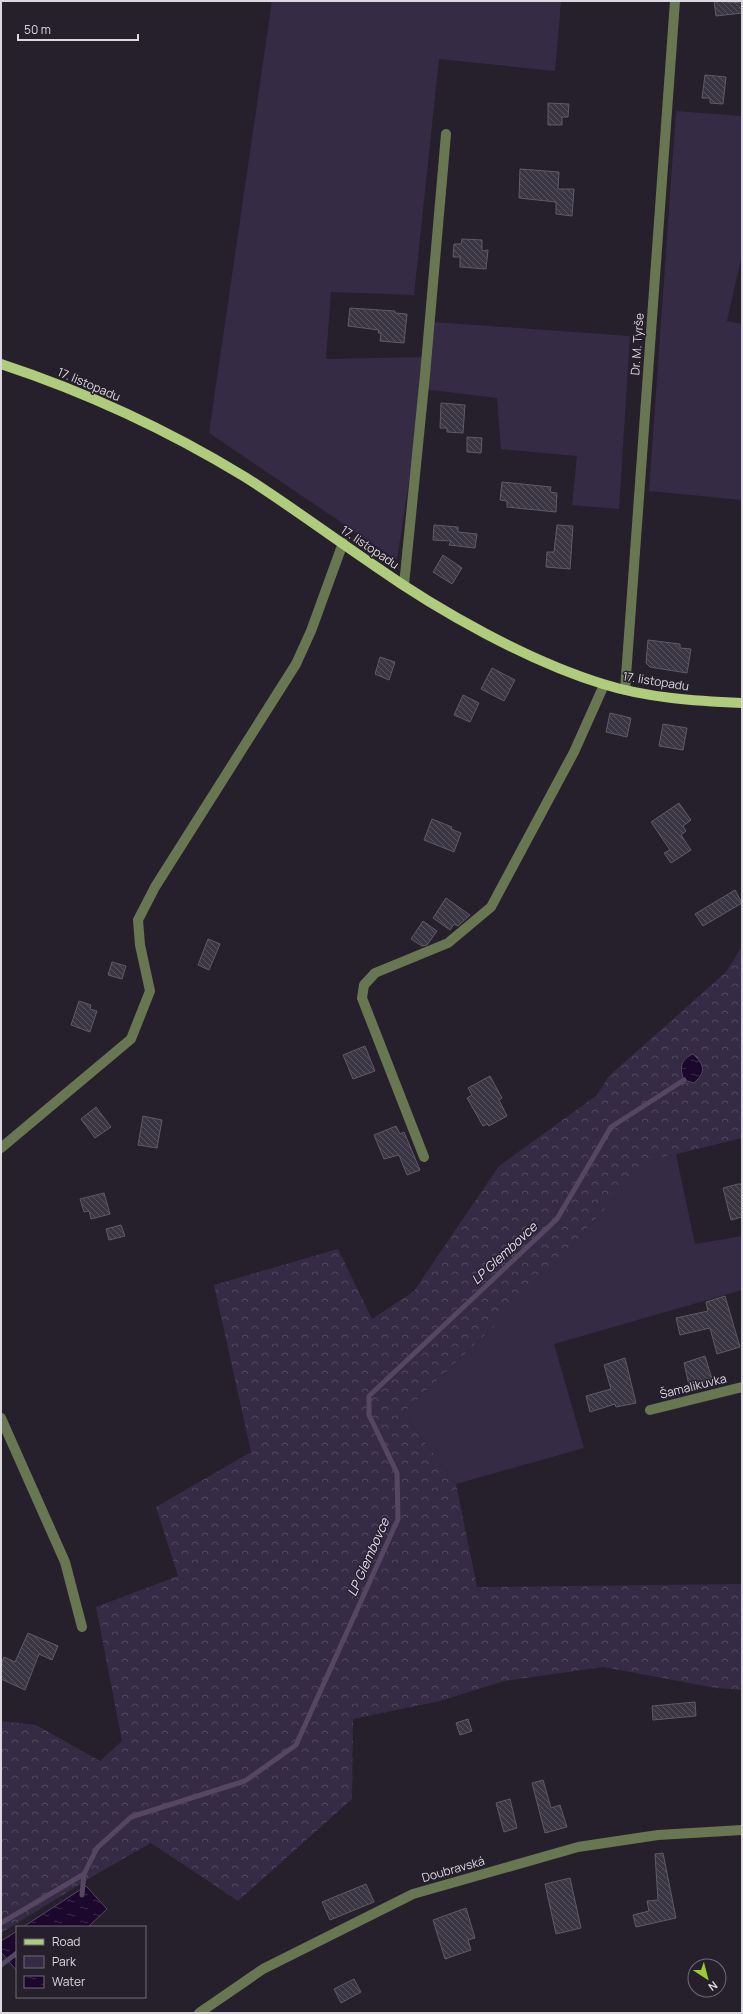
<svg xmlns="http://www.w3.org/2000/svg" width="743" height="2014" viewBox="0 0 743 2014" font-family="Manrope,sans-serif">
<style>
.green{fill:#362b44}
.forest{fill:url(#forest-crowns)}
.water{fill:url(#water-ripples);stroke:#554662}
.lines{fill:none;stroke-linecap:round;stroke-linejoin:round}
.stream{stroke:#554662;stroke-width:5}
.building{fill:url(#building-back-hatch);stroke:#5f5a67}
.minor{stroke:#687751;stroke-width:10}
.major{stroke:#aecc7c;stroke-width:10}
.labels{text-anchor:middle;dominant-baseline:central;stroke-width:3;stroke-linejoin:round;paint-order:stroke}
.street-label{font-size:12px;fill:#dcd8e0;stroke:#26202c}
.water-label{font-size:13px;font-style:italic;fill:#e7dbf8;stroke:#26202c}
</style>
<defs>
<pattern id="forest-crowns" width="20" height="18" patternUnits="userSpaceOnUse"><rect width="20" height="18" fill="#362b44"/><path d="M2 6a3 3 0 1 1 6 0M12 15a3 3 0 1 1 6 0" fill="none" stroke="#52495f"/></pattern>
<pattern id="water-ripples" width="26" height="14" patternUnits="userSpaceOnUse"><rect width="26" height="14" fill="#1b082c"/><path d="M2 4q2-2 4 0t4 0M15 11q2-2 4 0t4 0" fill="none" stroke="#3c2b4a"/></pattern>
<pattern id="building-back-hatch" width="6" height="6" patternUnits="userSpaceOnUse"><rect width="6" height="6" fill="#3b3643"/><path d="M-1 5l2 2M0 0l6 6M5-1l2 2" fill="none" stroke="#57525e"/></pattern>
</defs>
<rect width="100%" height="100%" fill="#26202c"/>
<path class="green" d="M272 1H561L555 71 439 59 414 295 331 292 326 359 427 357 432 322 630 336 619 509 572 505 577 456 501 449 497 398 423 389 397 560 209 433Z
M676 111 742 116V254L727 321 742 324V500L649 491Z
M676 1154 695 1244 742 1236V1290L554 1344 584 1448 456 1484 403 1413 531 1291 648 1161Z"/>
<path class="forest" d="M742 946V1138L648 1161 531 1291 403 1413 456 1484 477 1587 742 1584V1690L716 1688 603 1667 504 1681 440 1701 353 1719 352 1799 238 1901 151 1843 100 1872 1 1933V1721L36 1725 100 1761 122 1741 96 1607 178 1576 156 1507 251 1452 214 1285 338 1249 372 1319 414 1291 499 1166 597 1095 609 1076 726 972Z"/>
<path class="water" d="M693 1054C705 1065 706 1072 694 1083L684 1080C679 1068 681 1059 693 1054Z
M86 1886 107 1909 88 1927H23Z
M17 1931V1971L1 1952V1941Z"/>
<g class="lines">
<path class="stream" d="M82 1895 84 1874
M1 1923 84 1874 97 1848 131 1817 245 1781 296 1745 398 1519 397 1473 369 1415V1396L557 1219 611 1127 684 1080
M1 1965 17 1953"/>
</g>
<path class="building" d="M714 1 742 3V13L716 16Z
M705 75 726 77 723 104 710 103V98H702Z
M548 103 569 104 568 117H562V125H548Z
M520 169 559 172 558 189H574L572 216 556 214V202L519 198Z
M462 239 482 240V251L488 250 486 269 460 267V257H453L454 244H461Z
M350 308 395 311V313L407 314 404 343 380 341 381 333H378L379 330 348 326Z
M441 403 465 405 463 433 447 432V428H440Z
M467 437 482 438 481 453 467 452Z
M502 482 551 487 550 492 557 493 556 512 507 507V501L500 500Z
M434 525 458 527V532L477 534 475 548 449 545 451 541 433 540Z
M557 525 573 526 570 569 546 567 547 552H554Z
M443 555 462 568 452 584 433 572Z
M648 640 680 644V648L691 649 687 673 650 667 646 663Z
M380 657 395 662 389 680 375 674Z
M492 668 515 680 504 701 481 689Z
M463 695 479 703 470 722 454 715Z
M610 713 631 718 627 737 606 732Z
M663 724 687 728 683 750 659 746Z
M679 803 691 820 683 826 686 831 681 835 691 850 671 863 664 853 670 850 651 822Z
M432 819 452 827 451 829 461 833 454 852 424 840Z
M735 890 742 903 703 926 695 914Z
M446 898 470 915 458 926 454 924 450 930 433 918Z
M423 921 437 931 427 945 422 946 411 939Z
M208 939 220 944 209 970 198 965Z
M112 962 126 966 122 979 108 975Z
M79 1001 91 1005 90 1009 97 1011 90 1032 71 1025Z
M365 1046 375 1071 353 1079 343 1055Z
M490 1076 502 1098 499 1100 507 1116 489 1126 487 1124 483 1126 467 1098 472 1095 468 1088Z
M96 1107 111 1127 95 1138 81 1119Z
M143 1116 162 1120 157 1148 138 1145Z
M396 1126 400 1134 404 1132 420 1170 407 1175 399 1155 384 1159 374 1135Z
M738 1184H742V1217L731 1220 723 1188Z
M104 1193 110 1214 91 1219 89 1211 84 1212 80 1199Z
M121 1225 125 1236 109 1240 106 1229Z
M725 1296 740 1347 717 1354 710 1328 680 1335 676 1318 708 1311 706 1302Z
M705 1356 712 1379 689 1385 684 1363Z
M625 1358 636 1403 616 1407 615 1404 590 1412 586 1396 611 1389 604 1365Z
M28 1633 58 1646 52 1660 39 1654 25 1690 1 1679V1665L4 1657 15 1662Z
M695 1702 696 1716 653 1720 652 1706Z
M468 1719 472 1731 460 1735 456 1723Z
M543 1780 551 1808 560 1805 567 1827 545 1833 532 1783Z
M510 1799 517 1828 504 1832 496 1803Z
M663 1853 676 1918 636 1927 633 1915 649 1911 647 1901 658 1900 655 1854Z
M570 1878 581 1928 556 1934 545 1884Z
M366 1884 374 1902 330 1920 322 1902Z
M466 1908 475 1938 468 1940 471 1950 445 1959 433 1920Z
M354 1979 361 1992 341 2003 334 1989Z"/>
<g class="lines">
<path class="minor" d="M404 585 425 375 446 134
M625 690 675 1
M1 1148 131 1039 150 991 140 945 138 920 155 887 296 664 311 631 343 543
M424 1157 362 998 364 985 375 973 448 943 491 907 574 752 604 685
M650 1410 742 1387
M1 1418 65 1562 82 1627
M199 2013 263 1969 413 1894 578 1847 658 1835 742 1830"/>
<path class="major" d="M1 364C86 392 168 430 245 477 289 505 332 537 375 566 439 611 528 661 603 684 647 698 696 701 742 703"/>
</g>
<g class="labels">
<g class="street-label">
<text transform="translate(637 344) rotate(-86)">Dr. M. Tyrše</text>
<text transform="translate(89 384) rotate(23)">17. listopadu</text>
<text transform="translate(370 547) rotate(34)">17. listopadu</text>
<text transform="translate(656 681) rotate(9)">17. listopadu</text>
<text transform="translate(693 1386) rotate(-14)">Šamalikuvka</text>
<text transform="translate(453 1869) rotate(-16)">Doubravská</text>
</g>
<g class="water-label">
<text transform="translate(504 1253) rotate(-43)">LP Glembovce</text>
<text transform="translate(368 1557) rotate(-66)">LP Glembovce</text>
</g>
</g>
<rect width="743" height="2014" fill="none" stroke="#dcd8e0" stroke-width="4"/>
<rect x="16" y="1926" width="130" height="72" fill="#26202c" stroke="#6f6a74"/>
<rect x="24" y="1939" width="20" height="6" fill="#aecc7c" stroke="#6f6a74"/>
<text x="52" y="1946" font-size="12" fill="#dcd8e0">Road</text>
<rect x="24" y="1956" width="20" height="12" fill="#362b44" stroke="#6f6a74"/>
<text x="52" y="1966" font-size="12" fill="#dcd8e0">Park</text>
<rect x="24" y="1976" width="20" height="12" fill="url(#water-ripples)" stroke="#6f6a74"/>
<text x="52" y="1986" font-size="12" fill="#dcd8e0">Water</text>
<g transform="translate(707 1978) rotate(144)"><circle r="19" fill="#26202c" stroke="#6f6a74"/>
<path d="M0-3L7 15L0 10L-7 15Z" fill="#9bcb33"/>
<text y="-6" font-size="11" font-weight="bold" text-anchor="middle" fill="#dcd8e0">N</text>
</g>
<path d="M18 34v6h120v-6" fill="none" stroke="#dcd8e0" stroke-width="2"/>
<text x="24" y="34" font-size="12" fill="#dcd8e0" stroke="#26202c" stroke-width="3" paint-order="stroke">50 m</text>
</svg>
